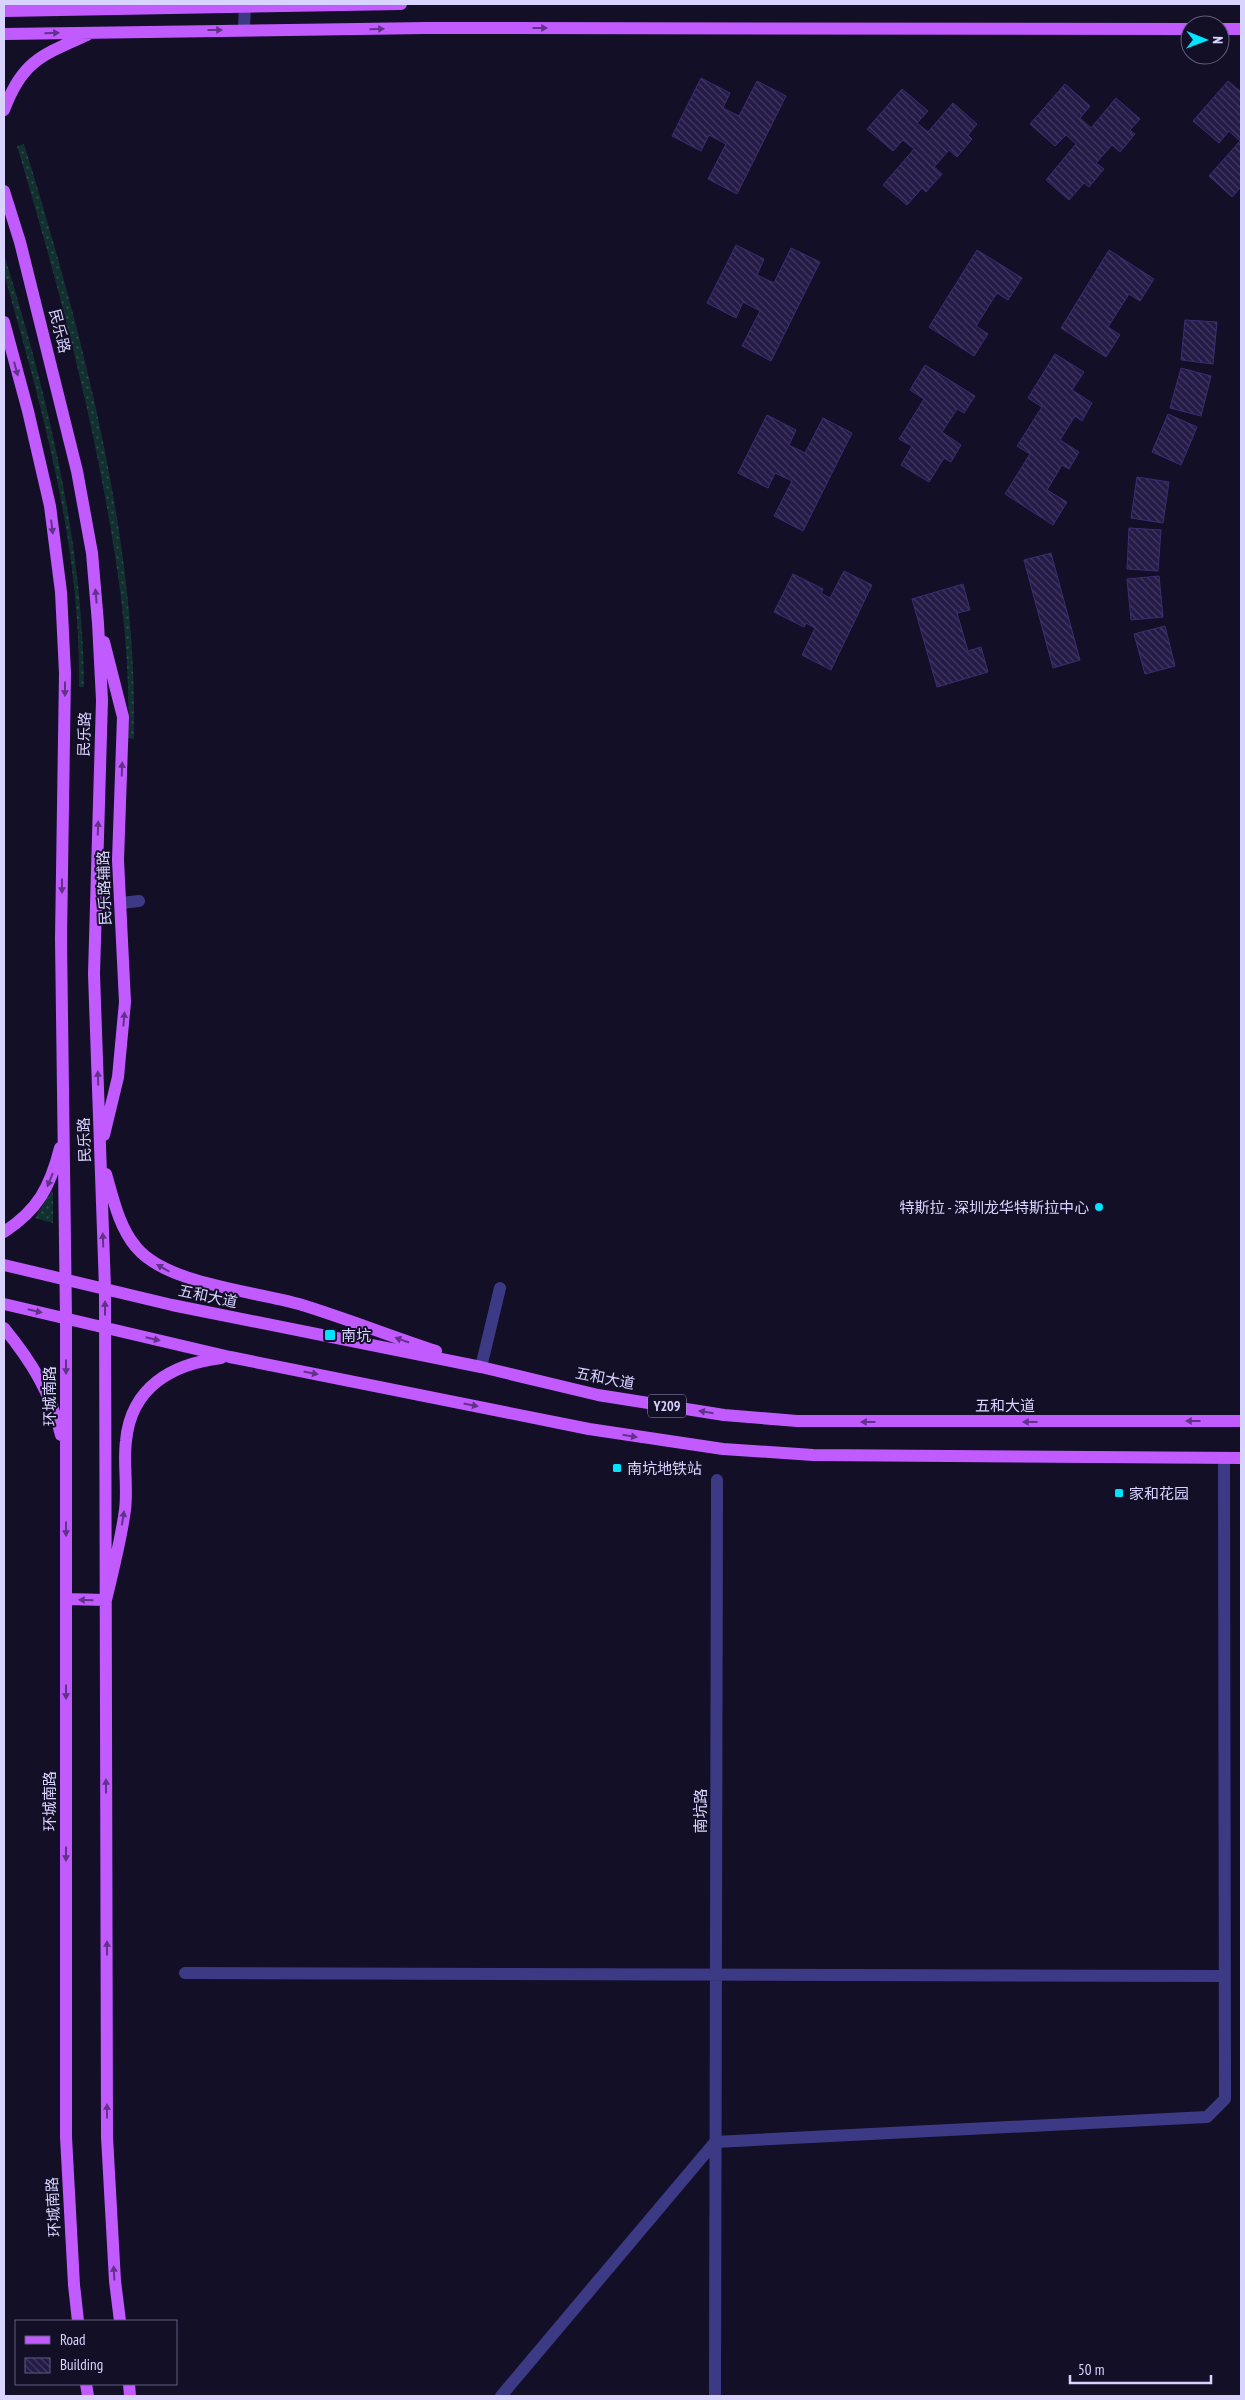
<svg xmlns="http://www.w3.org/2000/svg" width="1245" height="2400" viewBox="0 0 1245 2400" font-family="'PT Sans Narrow','Noto Sans SC',sans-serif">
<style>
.grass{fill:url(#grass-dots)}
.building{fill:url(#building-back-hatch);stroke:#3b2d73}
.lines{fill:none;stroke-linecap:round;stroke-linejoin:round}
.minor{stroke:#3d3a85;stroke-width:12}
.major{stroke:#c25bff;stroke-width:12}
.oneway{fill:#623188}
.poi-dot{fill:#00e5ff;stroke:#130f26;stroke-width:2}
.labels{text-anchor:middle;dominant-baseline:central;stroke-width:4;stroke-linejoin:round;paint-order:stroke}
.shield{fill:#130f26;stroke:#9e99be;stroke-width:1}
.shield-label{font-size:14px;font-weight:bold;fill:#d9d4ff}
.street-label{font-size:15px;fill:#d9d4ff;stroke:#130f26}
.poi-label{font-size:15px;fill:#d9d4ff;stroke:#130f26;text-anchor:start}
</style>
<defs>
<pattern id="grass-dots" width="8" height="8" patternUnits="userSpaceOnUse" patternTransform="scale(1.25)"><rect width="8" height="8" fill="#12302f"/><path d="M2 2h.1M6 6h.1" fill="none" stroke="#344d4e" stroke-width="1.8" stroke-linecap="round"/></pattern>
<pattern id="building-back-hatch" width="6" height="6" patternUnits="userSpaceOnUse" patternTransform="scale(1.25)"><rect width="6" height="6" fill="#241b47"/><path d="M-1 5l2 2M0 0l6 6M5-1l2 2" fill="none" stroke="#433b63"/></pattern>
</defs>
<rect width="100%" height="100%" fill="#130f26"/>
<path class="grass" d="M24 144C82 332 138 541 134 739L128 738C131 658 120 580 106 502 84 381 52 263 17 146Z
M4 254C47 394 83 540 84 687H79C81 545 42 408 4 274Z
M51 1192 53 1193V1223L35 1218Z"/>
<path class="building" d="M701 78 730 93 723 108 739 116 757 81 786 96 737 194 708 179 726 144 709 135 701 151 672 136Z
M1228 81 1241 92V187L1232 197 1209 176 1240 141 1229 131 1219 143 1193 121Z
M1065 84 1090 106 1080 118 1091 128 1116 98 1140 119 1130 130 1135 134 1120 152 1112 145 1096 163 1104 169 1089 187 1084 183 1069 200 1046 180 1076 144 1066 135 1055 146 1030 124Z
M902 89 928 111 917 123 928 132 953 103 977 124 968 135 972 139 957 157 949 150 934 167 942 174 926 192 922 188 907 205 883 185 914 149 903 140 893 151 867 129Z
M736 245 764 259 757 275 774 283 791 248 820 262 771 361 742 346 760 311 743 302 736 318 707 303Z
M977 250 1022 278 1008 300 997 293 976 326 988 334 974 356 929 327Z
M1109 250 1154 279 1140 301 1129 294 1108 327 1120 335 1106 357 1061 328Z
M1185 320 1217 322 1213 364 1181 360Z
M1055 354 1084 372 1072 390 1092 403 1082 421 1075 416 1060 440 1079 452 1069 469 1062 465 1047 490 1067 502 1053 525 1005 494 1030 454 1017 446 1042 407 1028 398Z
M925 365 975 396 964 413 957 409 942 432 961 445 951 462 944 458 929 482 901 465 912 446 899 439 924 399 910 390Z
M1181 368 1211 376 1201 416 1170 408Z
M1168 414 1197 427 1181 465 1152 452Z
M767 415 796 430 789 445 805 453 823 418 852 433 803 531 774 516 792 481 775 473 768 488 738 473Z
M1137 477 1169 482 1163 523 1131 518Z
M1129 528 1161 530 1158 571 1127 569Z
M1051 553 1080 660 1053 668 1024 560Z
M844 571 872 585 831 670 802 655 815 628 806 623 804 627 774 612 793 574 823 589 821 593 830 598Z
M1159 576 1163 617 1131 620 1127 579Z
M963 584 970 610 957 613 968 651 981 647 988 672 937 687 912 599Z
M1165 626 1175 666 1145 674 1134 634Z"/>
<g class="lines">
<path class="minor" d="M244 30 245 4
M121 903 139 901
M481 1367 500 1288
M185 1973 1224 1976
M501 2396 715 2142 1207 2117 1225 2099 1224 1458
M715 2396 717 1480"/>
<path class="major" d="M4 11 401 4
M1220 29H1241
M4 34 426 28 1190 29
M4 110C22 61 42 55 87 35
M4 191 20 242 77 471 92 553 98 623 102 700 94 974 105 1289 107 2137 115 2281 120 2321
M4 322 28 411 50 506 61 592 65 673 61 939 66 1318V2137L74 2285 78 2321
M104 642 123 717 118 860 125 1002 118 1077 104 1135
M106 1174C113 1198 119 1227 136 1247 166 1284 253 1291 299 1304 345 1318 390 1336 436 1351
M4 1232C38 1210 50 1187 60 1148
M4 1265 172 1305 481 1367 598 1395 724 1415 797 1421H1241
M4 1304 230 1357 589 1429 723 1449 813 1455 1241 1458
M4 1328C31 1361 51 1393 61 1435
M66 1599 106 1600C113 1570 121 1540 125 1510 128 1487 123 1463 126 1441 131 1387 172 1364 221 1358
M86 2384 88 2396
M129 2384 130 2396"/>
</g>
<defs><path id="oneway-solid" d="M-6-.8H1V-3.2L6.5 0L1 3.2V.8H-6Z" transform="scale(1.25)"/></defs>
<g class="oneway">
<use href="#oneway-solid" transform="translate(540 28)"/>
<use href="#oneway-solid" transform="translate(377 29) rotate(-1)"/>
<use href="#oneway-solid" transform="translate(215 30)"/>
<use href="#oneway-solid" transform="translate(52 33) rotate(-1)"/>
<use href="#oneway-solid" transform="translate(16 369) rotate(75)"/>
<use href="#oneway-solid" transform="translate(52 527) rotate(83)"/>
<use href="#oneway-solid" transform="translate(96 596) rotate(-95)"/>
<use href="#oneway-solid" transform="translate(65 689) rotate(90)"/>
<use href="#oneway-solid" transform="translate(122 769) rotate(-88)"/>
<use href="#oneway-solid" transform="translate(98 828) rotate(-88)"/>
<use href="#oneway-solid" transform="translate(62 886) rotate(90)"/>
<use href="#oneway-solid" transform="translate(124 1019) rotate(-85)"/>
<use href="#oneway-solid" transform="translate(98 1078) rotate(-92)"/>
<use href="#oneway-solid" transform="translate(50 1180) rotate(112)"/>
<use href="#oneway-solid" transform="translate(103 1240) rotate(-92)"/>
<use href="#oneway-solid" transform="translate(163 1268) rotate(-150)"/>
<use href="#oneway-solid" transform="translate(105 1308) rotate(-90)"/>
<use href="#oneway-solid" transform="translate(35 1311) rotate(13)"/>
<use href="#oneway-solid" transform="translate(153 1339) rotate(13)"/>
<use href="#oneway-solid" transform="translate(402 1340) rotate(-161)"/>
<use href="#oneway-solid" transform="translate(66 1367) rotate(90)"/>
<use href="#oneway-solid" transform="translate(311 1373) rotate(11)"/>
<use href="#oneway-solid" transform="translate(471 1405) rotate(11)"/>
<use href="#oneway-solid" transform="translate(706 1412) rotate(-171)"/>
<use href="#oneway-solid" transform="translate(1193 1421) rotate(180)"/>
<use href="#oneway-solid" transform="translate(868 1422) rotate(-180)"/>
<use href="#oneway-solid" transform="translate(1030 1422) rotate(180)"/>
<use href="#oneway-solid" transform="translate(630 1436) rotate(9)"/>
<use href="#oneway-solid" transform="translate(123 1518) rotate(-81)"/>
<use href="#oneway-solid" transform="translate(66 1529) rotate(90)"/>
<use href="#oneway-solid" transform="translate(86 1600) rotate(-179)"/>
<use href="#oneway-solid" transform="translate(66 1692) rotate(90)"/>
<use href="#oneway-solid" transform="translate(106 1786) rotate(-90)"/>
<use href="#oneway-solid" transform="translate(66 1854) rotate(90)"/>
<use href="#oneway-solid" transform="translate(107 1948) rotate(-90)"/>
<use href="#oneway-solid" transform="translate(107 2111) rotate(-90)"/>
<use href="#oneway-solid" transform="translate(114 2273) rotate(-93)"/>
</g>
<g class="poi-dot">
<circle cx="1099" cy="1207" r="5"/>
<rect x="324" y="1329" width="12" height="12" rx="2.5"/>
<rect x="612" y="1463" width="10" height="10" rx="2.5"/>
<rect x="1114" y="1488" width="10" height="10" rx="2.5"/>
</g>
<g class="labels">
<rect class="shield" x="648" y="1394.5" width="38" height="23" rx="4"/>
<g class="shield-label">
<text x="667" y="1406">Y209</text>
</g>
<g class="street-label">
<text transform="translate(60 331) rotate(76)">民乐路</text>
<text transform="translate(84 734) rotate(-88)">民乐路</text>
<text transform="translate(104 888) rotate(-92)">民乐路辅路</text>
<text transform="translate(84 1140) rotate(-92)">民乐路</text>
<text transform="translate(208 1296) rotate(12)">五和大道</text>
<text transform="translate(605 1378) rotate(11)">五和大道</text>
<text transform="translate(49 1396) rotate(-90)">环城南路</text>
<text x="1005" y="1405">五和大道</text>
<text transform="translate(49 1801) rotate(-90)">环城南路</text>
<text transform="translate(700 1811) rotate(-90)">南坑路</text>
<text transform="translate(53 2207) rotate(-93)">环城南路</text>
</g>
<g class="poi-label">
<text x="1089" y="1207" text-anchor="end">特斯拉 - 深圳龙华特斯拉中心</text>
<text x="341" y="1335">南坑</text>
<text x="627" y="1468">南坑地铁站</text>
<text x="1129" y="1493">家和花园</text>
</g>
</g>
<rect width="1245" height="2400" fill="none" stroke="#d9d4ff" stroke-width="10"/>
<rect x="15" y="2320" width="162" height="65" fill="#130f26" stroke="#625e7d"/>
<rect x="25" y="2336" width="25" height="8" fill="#c25bff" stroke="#625e7d"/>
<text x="60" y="2345" font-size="15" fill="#d9d4ff">Road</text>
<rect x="25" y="2358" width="25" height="15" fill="url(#building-back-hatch)" stroke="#625e7d"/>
<text x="60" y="2370" font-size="15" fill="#d9d4ff">Building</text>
<g transform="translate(1205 40) rotate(91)"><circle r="24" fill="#130f26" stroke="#625e7d"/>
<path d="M0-4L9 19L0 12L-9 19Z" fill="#00e5ff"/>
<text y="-8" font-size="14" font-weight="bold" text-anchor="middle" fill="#d9d4ff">N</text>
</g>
<path d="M1070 2375v8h141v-8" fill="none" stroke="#d9d4ff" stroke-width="2.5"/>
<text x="1078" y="2375" font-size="15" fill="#d9d4ff" stroke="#130f26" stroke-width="4" paint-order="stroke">50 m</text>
</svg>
